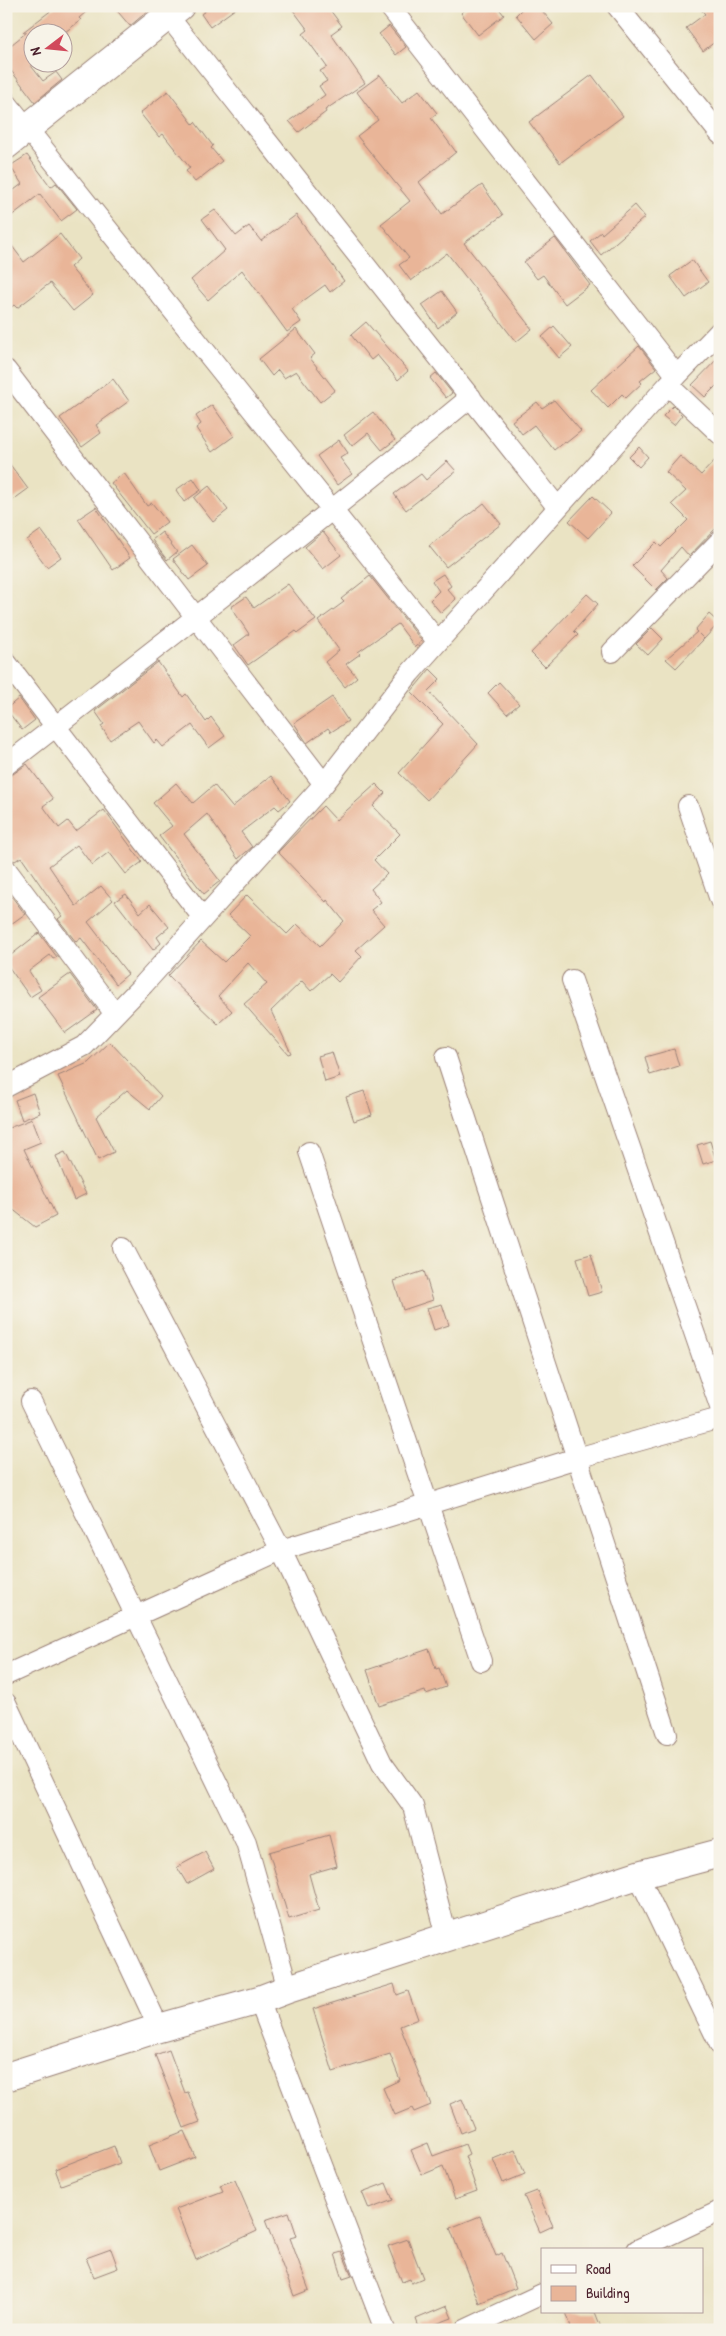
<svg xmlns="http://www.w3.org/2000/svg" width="726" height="2336" viewBox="0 0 726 2336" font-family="'Patrick Hand',sans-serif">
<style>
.building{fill:#e9b598}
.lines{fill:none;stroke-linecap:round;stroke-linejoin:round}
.street-casing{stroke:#9a8177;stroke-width:22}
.secondary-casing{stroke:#9a8177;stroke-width:30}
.street{stroke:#fff;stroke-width:20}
.secondary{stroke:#fff;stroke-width:28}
</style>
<rect width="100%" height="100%" fill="#f7f3e8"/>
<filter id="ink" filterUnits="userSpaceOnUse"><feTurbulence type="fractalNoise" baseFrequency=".02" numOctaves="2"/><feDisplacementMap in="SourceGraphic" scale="10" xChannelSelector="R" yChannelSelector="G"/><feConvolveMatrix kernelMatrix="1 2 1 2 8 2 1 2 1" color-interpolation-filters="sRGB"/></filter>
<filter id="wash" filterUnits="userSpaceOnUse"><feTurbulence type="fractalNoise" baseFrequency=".0096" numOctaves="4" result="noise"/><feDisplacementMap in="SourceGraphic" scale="20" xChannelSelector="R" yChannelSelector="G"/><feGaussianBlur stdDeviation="1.12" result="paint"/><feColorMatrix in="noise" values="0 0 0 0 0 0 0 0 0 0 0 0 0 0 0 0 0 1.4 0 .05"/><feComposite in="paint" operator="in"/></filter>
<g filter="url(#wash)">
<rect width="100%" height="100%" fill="#eae3c3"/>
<g id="blocks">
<path class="building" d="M57 6H93L79 18 81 20 65 32H32V67L43 81 56 72 62 80 35 102 6 64V49L27 32H23Z
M113 6H148L149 10 130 26Z
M212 6H239L210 27 201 14Z
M290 6H327L342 26 331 34 365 83 325 110 326 112 299 132 289 121 325 95 319 86 327 81 320 71 327 67 303 34 308 30Z
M469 6H497L504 15 478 35 461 13Z
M525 6H538L553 24 536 39 516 15Z
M698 6H716L720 11V38L703 51 686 28 705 14Z
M389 26 406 47 396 55 379 34Z
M380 75 402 103 419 90 437 113 431 118 456 152 419 182 442 214 482 185 503 215 464 243 532 329 516 342 447 253 411 281 399 265 409 258 381 224 410 201 357 136 378 120 357 92Z
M592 75 623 116 560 163 529 122Z
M168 91 193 124 195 122 213 146 211 148 222 161 195 182 186 171 190 168 163 134 159 137 140 113Z
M27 155 51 187 56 183 77 209 61 221 40 194 6 220V196L22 184 10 166Z
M635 205 645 217 601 255 590 241 601 232 602 234Z
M215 210 236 236 249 226 261 241 296 215 344 281 330 292 325 285 292 309 301 322 287 332 242 270 208 300 191 280 225 250 202 219Z
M60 234 79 259 70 267 93 295 73 311 50 283 17 308 14 305 6 311V238L24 262Z
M555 238 590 285 565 304 543 275 537 279 524 262Z
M692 260 708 282 686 298 670 276Z
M442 291 457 312 438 328 422 305Z
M366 322 408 371 398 380 377 355 371 360 351 335Z
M554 326 572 347 559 358 542 337Z
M296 329 315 354 310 358 335 390 320 402 296 371 284 378 278 370 272 376 259 359Z
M639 346 656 368 640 381 642 383 626 398 622 394 608 408 591 390Z
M720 356V382L705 397 692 385Z
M436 373 452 393 446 398 430 378Z
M113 379 129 401 96 425 101 433 82 447 60 418Z
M554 400 581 431 566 443 565 441 554 450 534 425 522 434 512 421 537 402 542 408Z
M212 405 234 436 212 452 196 428 201 424 196 416Z
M673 406 682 415 674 425 663 416Z
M373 412 395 440 382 450 368 433 352 446 344 435Z
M339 440 348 453 340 458 352 474 337 485 317 456Z
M639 447 648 457 639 467 629 457Z
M720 455V524L689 556 681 547 661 570 668 578 656 590 632 566 656 542 661 547 688 520 672 504 686 491 666 472 680 456 701 475Z
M6 459 28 489 6 505Z
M447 461 456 471 406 510 394 494 421 474 426 480Z
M124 473 147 506 152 503 167 522 151 534 111 483Z
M193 478 201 490 184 502 176 490Z
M209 486 228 510 213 522 194 498Z
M593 496 611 513 588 538 569 521Z
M484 503 501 524 446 567 429 546Z
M96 507 130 558 113 570 78 519Z
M41 530 61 557 47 567 27 540Z
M162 532 177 552 167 560 152 540Z
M323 532 341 555 323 569 305 547Z
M192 545 208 566 189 580 173 559Z
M443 574 451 586 447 589 456 599 441 613 430 600 439 591 432 581Z
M370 576 422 641 415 647 398 624 358 652 360 654 346 664 357 677 345 687 325 662 339 650 318 621 344 602 341 599Z
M288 584 316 620 298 633 296 631 248 665 234 645 249 634 231 607 246 597 254 608Z
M587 594 598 604 574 631 578 635 545 667 531 653Z
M709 614 719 623 704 639 699 634 704 639 676 668 666 659 697 632 695 630Z
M652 628 663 639 648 655 636 644Z
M158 662 183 697 186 694 206 722 211 717 225 736 209 748 192 725 163 747 157 740 154 743 138 721 110 740 101 726 104 724 95 711Z
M430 669 440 679 428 691 478 744 427 800 399 773 443 724 411 692Z
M499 682 519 704 507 714 488 693Z
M332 697 348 721 331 732 328 728 307 743 294 723Z
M19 698 35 720 22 730 6 709Z
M27 764 53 799 43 806 59 828 68 821 76 831 104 810 142 862 126 874 109 852 92 865 77 845 49 866 76 906 101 886 113 900 88 922 128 974 116 984 81 938 76 942 58 919 62 916 21 857 15 861 6 857V777L13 774Z
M271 776 290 801 279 810 275 806 241 832 252 847 238 859 207 814 184 834 220 881 204 894 159 836 172 826 153 803 176 783 193 803 214 785 232 807Z
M376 784 385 793 373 806 400 834 374 860 387 874 371 889 381 902 371 910 384 925 356 950 362 956 338 982 330 974 311 991 302 981 271 1011 291 1053 288 1054 244 1004 267 984 248 963 218 996 232 1011 218 1024 168 976 201 941 224 962 250 936 228 915 247 895 287 934 297 924 320 946 344 921 327 900 326 902 278 852 323 806 336 820Z
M6 889 25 914 11 924 6 917Z
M126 894 140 913 150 904 169 927 157 937 161 943 153 950 115 901Z
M39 933 57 957 53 959 50 955 29 971 41 990 30 997 6 963V959Z
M70 974 97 1010 65 1033 38 997Z
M110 1042 161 1096 150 1109 127 1090 96 1117 114 1152 98 1160 58 1076 88 1063Z
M674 1049 679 1066 650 1075 645 1057Z
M332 1052 340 1077 325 1082 318 1056Z
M364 1091 372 1115 354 1121 346 1097Z
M33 1093 40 1113 22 1120 15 1100Z
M32 1119 41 1142 24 1149 56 1216 35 1227 6 1204V1129Z
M710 1141 716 1160 703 1164 697 1145Z
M65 1152 86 1194 74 1200 56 1156Z
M591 1254 602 1292 588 1296 577 1258Z
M424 1271 433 1300 403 1310 394 1281Z
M442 1304 449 1325 434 1330 427 1308Z
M429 1649 436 1669 439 1668 446 1687 426 1694 425 1691 379 1706 367 1670Z
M329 1835 337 1866 309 1874 319 1910 289 1919 269 1852Z
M205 1852 214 1869 187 1884 177 1867Z
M394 1984 397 1995 408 1991 418 2019 400 2026 431 2105 414 2112 412 2108 395 2115 383 2088 400 2080 390 2054 333 2072 313 2009Z
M169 2050 185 2093 188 2092 200 2122 184 2128 155 2055Z
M462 2099 474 2128 461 2133 450 2104Z
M184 2131 195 2157 159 2171 149 2145Z
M428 2143 433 2156 465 2144 469 2154 465 2156 477 2191 455 2199 443 2166 422 2175 411 2150Z
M114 2146 120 2163 61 2185 55 2169Z
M515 2150 525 2174 503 2183 493 2159Z
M235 2180 257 2231 196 2260 176 2209 223 2191 220 2185Z
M386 2183 393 2200 369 2209 362 2192Z
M537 2191 553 2226 540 2232 524 2196Z
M289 2212 297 2236 290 2238 309 2290 294 2296 265 2220Z
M480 2216 496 2256 502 2253 516 2288 479 2303 450 2228Z
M408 2239 423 2278 411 2283 410 2279 402 2282 388 2246Z
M111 2249 118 2268 94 2277 86 2258Z
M342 2252 352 2276 343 2279 335 2254Z
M447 2306 452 2318 420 2330 416 2319Z
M566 2312H595L602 2330H572Z"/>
</g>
</g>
<g filter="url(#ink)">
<use href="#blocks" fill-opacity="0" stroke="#9a8177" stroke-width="1"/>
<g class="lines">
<defs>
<path id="street" d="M160 6 558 508
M389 6 677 376
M617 6 720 134
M6 102 438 642
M6 370 324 784
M668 385 720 434
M612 652 720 541
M6 662 203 918
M6 765C162 644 318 523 471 397
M688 806 720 900
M6 869 115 1014
M572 980 720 1407
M446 1057 667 1734
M6 1087 84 1046 144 984 324 784 410 673 668 385 720 331
M309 1152 481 1661
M123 1248 281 1550 382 1763 413 1806 447 1937
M31 1401 246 1842 288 1989
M6 1675 281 1550 577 1458 720 1418
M6 1703 159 2028
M638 1875 720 2045
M259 2000 385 2330
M637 2250 720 2211
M465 2330 542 2294"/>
<path id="secondary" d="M6 145 180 6
M6 2077 159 2028 259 2000 288 1989 638 1875 720 1853"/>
</defs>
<use href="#street" class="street-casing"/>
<use href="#secondary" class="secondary-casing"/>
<use href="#street" class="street"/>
<use href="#secondary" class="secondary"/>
</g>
</g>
<rect width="726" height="2336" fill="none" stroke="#f7f3e8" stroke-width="25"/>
<rect x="541" y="2248" width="162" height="65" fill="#f7f3e8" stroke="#b29e9c"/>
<rect x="551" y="2265" width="25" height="8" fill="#ffffff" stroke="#b29e9c"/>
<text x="586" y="2274" font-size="15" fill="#4a1f2b">Road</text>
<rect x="551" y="2286" width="25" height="15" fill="#e9b598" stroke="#b29e9c"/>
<text x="586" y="2298" font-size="15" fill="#4a1f2b">Building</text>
<g transform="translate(48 48) rotate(254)"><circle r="24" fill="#f7f3e8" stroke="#b29e9c"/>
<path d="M0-4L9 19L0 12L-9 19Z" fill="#d1495b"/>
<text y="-8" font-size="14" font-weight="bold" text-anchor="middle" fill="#4a1f2b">N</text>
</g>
</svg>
